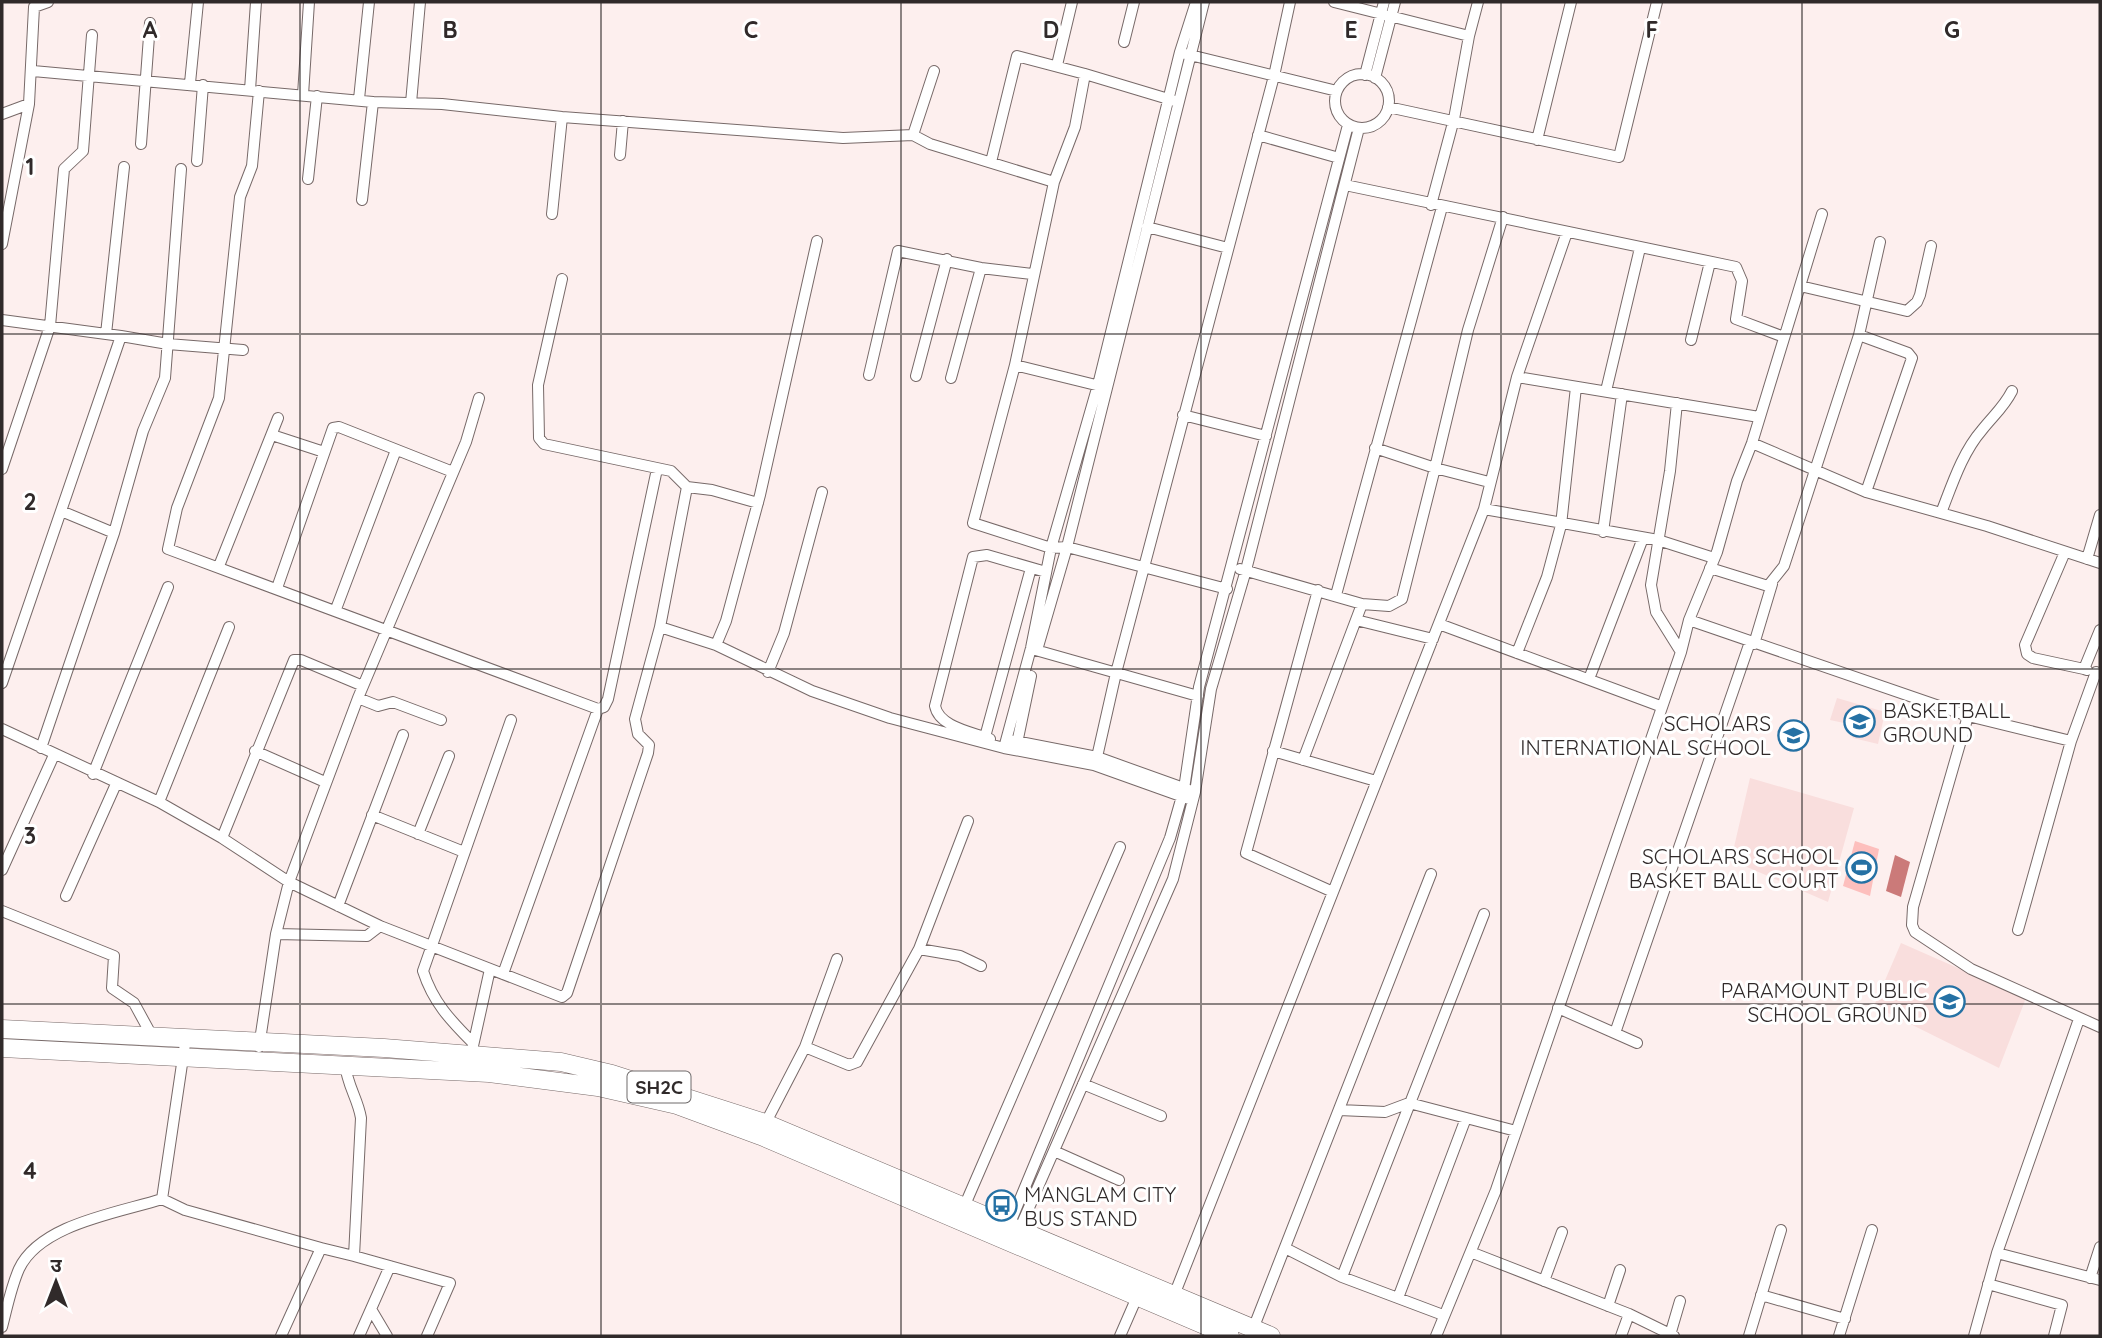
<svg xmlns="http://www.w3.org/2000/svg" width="2102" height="1338" viewBox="0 0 2102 1338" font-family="Quicksand,'Noto Sans Devanagari',sans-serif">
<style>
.built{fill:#f9dedd}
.green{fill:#fdbfbd}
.water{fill:#cb7a79}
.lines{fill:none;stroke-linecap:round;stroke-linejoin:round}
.street-casing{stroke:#776968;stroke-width:12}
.primary-casing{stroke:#776968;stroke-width:19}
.street{stroke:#fff;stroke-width:10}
.primary{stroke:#fff;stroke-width:18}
.grid{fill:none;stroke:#302a2a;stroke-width:2;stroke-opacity:0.55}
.labels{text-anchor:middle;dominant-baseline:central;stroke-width:6;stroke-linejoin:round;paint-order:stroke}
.shield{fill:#fff;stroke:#6e6a6a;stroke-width:2}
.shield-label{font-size:19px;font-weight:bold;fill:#302a2a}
.poi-label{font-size:21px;fill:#302a2a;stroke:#fff;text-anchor:end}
.grid-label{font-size:23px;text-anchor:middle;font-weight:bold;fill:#302a2a;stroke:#fff;stroke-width:6;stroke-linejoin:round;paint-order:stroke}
</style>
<rect width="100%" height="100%" fill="#fdefee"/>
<path class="built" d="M1837 698 1885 712 1878 744 1853 738 1844 723 1830 720Z
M1750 778 1854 808 1828 902 1731 860Z
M1901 943 2026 998 1999 1068 1874 1006Z"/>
<path class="green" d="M1855 841 1879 849 1870 896 1843 886Z"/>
<path class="water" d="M1895 855 1910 862 1901 897 1886 891Z"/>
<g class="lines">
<defs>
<path id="street" d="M1334 2 1469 36
M1124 42 1134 2
M1186 54 1337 91
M1057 65 1072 2
M33 71 373 102 442 104 562 117 843 138 913 135
M934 71 913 135 930 144 1054 182 1015 365 973 523 1051 548 1067 547 1227 589
M1335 101a27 27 0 1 1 54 0a27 27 0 1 1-54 0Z
M1365 75 1384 2
M1375 78 1395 2
M190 83 198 2
M250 90 256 2
M259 91 252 166 240 197 219 398 177 508 168 549 598 709 604 707 608 699 657 469
M303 95 309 2
M359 99 369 2
M411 103 420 2
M1388 107 1619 157 1657 2
M2 114 29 104 34 7 48 2
M1258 135 1339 158
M1537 140 1571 2
M141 144 150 23
M620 155 623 121
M197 161 203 85
M991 162 1017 56 1085 74
M308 179 317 96
M1054 182 1075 127 1085 74 1175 101
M1345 185 1736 267 1742 281 1736 319 1784 337
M362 200 373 102
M1431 205 1454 119 1469 36 1478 2
M552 214 562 117
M1147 227 1228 248
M2 244 29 104
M562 279 538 385 539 438 544 444 671 471 687 487 660 627
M1800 286 1907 311 1917 302 1920 295 1931 246
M2 320 121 336 2 683
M106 334 124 167
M1859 335 1908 353 1912 358 1866 492
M121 336 168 344 243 350
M1691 340 1710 262
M1015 365 1104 387
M869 375 898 251 981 268 1032 274
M916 376 947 259
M1517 377 1759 417
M951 378 981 268
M1606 391 1640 248
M479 398 466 442 358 698 289 882 380 926 562 997 567 993 648 753 649 745 638 734 635 719 660 627 716 645 812 691 890 718 1004 748 1094 765 1192 800
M1677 403 1670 471 1651 585 1656 612 1681 652
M1183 415 1266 436
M272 435 324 452
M1752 443 1866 492 1987 526 2100 563
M2 469 50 326 64 169 83 151 92 35
M1489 482 1435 468 1468 330 1503 217
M687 487 712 490 758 503
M1484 509 1658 540 1714 558
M61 511 114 533
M1941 513C1952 485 1962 453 1982 430 1993 416 2004 407 2012 391
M1603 532 1622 394
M2065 552 2025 645 2027 654 2033 658 2084 669
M2087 559 2100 515
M219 566 278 418
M1710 568 1768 586 1784 566 1859 335 1880 242
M1240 569 1362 604 1389 606 1402 599 1435 468 1375 448
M277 588 333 428 339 427 453 472
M1318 590 1246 853 1333 892
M1336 595 1442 207
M336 609 396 450
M1356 620 1433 639
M1689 620 1968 716 2071 741 2096 672
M1439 624 1660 706
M1754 644 1772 584
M716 645 726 621 760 495 817 241
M1032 649 1198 696
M1037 650 1067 547 1204 2
M1517 653 1547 577 1561 525 1576 387
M2087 670 2084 669 2100 630
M768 672 784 633 822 492
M1589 679 1643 538
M358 698 378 706 393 702 441 720
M1968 716 1913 907 1912 925 1915 932 1971 969 2100 1027
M2 729 159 802 222 838 289 882 276 934 259 1047
M985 737 1031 568
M990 739C972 732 939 727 935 706L973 557 987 555 1046 572
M1010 740 1097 757 1189 790
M41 748 114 533 143 431 165 378 181 169
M1004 748 1031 648 1051 548 1098 385 1180 52 1196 2
M1016 748 1031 676
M255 751 325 782
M1273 751 1376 781
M1097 757 1116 673 1274 76 1290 2
M1303 760 1362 604
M93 774 168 587
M159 802 229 627
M372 815 464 852
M418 834 449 756
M222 838 294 660H301L363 686
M2 870 54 755
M66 896 116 784
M338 906 403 735
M2 911 114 956 112 988 134 1003 152 1036
M2018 930 2071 741
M276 934 367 936 380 926
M919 949 968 821
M503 974 598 709
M1558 1008 1637 1043
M1615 1033 1750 642
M473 1043C450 1020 433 1002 423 971L511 720
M473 1046 490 969
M805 1047 837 959
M345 1064C347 1085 358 1099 361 1118L354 1256 450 1283 427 1336
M1083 1084 1161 1116
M1339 1110 1385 1112 1409 1103 1516 1131
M763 1128 805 1047 849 1065 857 1062 919 949 960 956 981 966
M1054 1151 1119 1180
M162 1199 185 1210 321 1248 281 1336
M964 1207 1120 847
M1008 1228 1170 838 1184 789 1199 687 1348 125
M1017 1235 1173 879 1195 792 1211 689 1246 570 1359 128
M321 1248 354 1256
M1285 1248 1342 1277 1443 1315
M1473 1253 1629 1314 1674 1336
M1997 1253 2100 1280
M1342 1277 1484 914
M2090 1278 2100 1247
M1544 1281 1562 1232
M1988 1284 2062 1305 2054 1336
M1761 1295 1845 1319
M1173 1298 1484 509 1517 377 1567 232
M1398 1298 1466 1118
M1608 1306 1620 1270
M371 1309 387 1336
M2 1327C7 1308 11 1287 19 1269 40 1224 118 1213 162 1199L186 1037
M1253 1329 1431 874
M1670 1335 1680 1301
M359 1336 390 1266
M1120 1336 1137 1297
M1436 1336 1496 1190 1681 652 1689 620 1717 552 1737 481 1752 443 1822 214
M1621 1336 1629 1314
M1749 1336 1781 1230
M1839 1336 1872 1230
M1974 1336 1997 1253 2079 1019"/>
<path id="primary" d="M2 1029 384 1048 561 1062 612 1074 765 1123 1271 1336
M2 1048 489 1073 598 1087 677 1105 761 1136 1230 1336"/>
</defs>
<use href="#street" class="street-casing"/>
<use href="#primary" class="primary-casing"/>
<use href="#street" class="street"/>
<use href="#primary" class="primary"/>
</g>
<path class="grid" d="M300 2V1336M601 2V1336M901 2V1336M1201 2V1336M1501 2V1336M1802 2V1336M2 334H2100M2 669H2100M2 1004H2100"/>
<defs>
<symbol id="school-ring" viewBox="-11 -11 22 22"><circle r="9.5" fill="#fff" stroke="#2571a4" stroke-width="1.5"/><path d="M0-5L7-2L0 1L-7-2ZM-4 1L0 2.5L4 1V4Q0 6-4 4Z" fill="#2571a4"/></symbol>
<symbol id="stadium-ring" viewBox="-11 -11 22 22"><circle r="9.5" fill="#fff" stroke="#2571a4" stroke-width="1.5"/><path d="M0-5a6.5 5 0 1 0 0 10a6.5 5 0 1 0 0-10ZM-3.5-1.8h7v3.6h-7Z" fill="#2571a4"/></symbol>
<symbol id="bus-ring" viewBox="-11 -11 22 22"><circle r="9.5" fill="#fff" stroke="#2571a4" stroke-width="1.5"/><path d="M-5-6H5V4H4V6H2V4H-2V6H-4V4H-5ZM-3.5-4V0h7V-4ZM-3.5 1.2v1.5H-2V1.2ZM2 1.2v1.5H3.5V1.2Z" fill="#2571a4"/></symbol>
</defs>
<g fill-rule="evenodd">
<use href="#school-ring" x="1842" y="704" width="35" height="35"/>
<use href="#school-ring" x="1776" y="718" width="35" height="35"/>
<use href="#stadium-ring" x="1844" y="850" width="35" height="35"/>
<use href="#school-ring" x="1932" y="984" width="35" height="35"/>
<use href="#bus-ring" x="984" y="1188" width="35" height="35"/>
</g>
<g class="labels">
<rect class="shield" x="627.5" y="1071.5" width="63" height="31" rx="5"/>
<g class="shield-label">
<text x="659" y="1087">SH2C</text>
</g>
<g class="poi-label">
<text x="1883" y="710" text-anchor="start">BASKETBALL<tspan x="1883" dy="24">GROUND</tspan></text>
<text x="1771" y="723">SCHOLARS<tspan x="1771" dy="24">INTERNATIONAL SCHOOL</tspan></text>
<text x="1839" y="856">SCHOLARS SCHOOL<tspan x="1839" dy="24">BASKET BALL COURT</tspan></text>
<text x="1927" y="990">PARAMOUNT PUBLIC<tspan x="1927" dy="24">SCHOOL GROUND</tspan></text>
<text x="1024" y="1194" text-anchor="start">MANGLAM CITY<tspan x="1024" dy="24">BUS STAND</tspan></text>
</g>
</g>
<g class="grid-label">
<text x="150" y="38">A</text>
<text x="450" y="38">B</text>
<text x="751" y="38">C</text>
<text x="1051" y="38">D</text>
<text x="1351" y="38">E</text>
<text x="1652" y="38">F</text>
<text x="1952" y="38">G</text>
<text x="30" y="175">1</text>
<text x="30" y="510">2</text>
<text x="30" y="844">3</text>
<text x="30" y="1179">4</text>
</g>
<rect width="2102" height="1338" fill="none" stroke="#302a2a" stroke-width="7"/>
<g transform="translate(56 1282)" stroke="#ffffff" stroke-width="5" paint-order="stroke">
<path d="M0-5L12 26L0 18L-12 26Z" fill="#302a2a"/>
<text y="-10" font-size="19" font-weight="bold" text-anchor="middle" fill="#302a2a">उ</text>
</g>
</svg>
